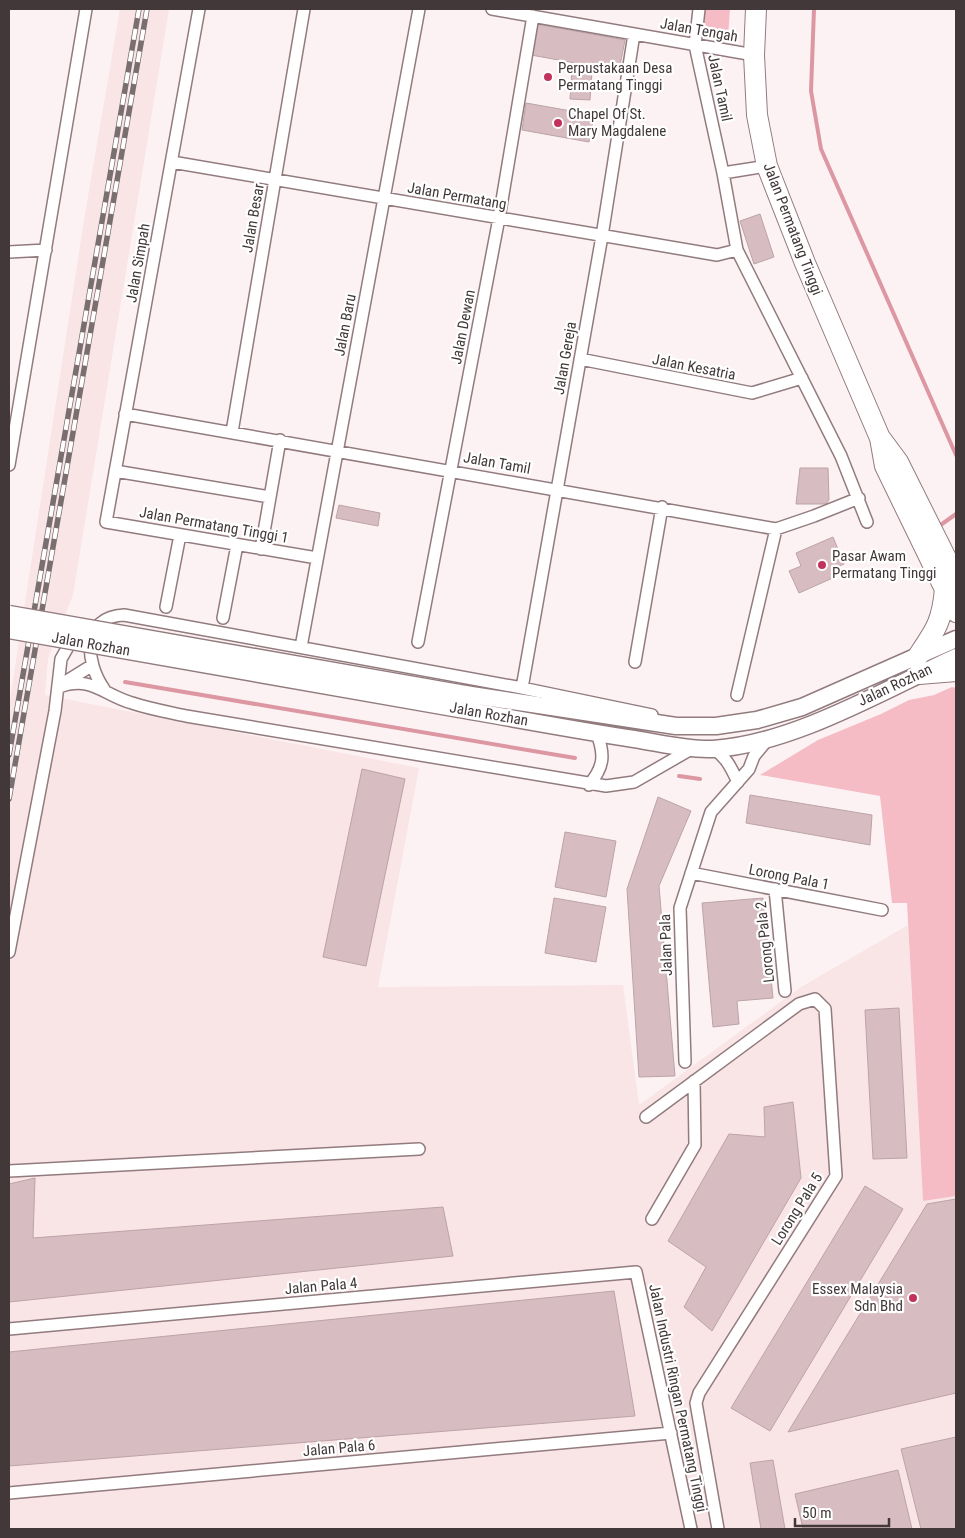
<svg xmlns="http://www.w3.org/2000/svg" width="965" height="1538" viewBox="0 0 965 1538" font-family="'Roboto Condensed',sans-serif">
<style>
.built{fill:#f9e4e6}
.green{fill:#f5bcc5}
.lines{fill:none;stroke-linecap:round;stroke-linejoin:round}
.stream{stroke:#dc97a2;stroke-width:4}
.building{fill:#d7bdc1;stroke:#bca3a7}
.street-casing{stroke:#927b7e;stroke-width:14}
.primary-casing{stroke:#927b7e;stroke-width:19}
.highway-casing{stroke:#927b7e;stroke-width:22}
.street{stroke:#fff;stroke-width:11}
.primary{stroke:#fff;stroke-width:16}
.highway{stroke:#fff;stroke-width:20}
.rail-casing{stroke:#7a6f70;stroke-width:5.5}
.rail{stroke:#fff;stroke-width:4;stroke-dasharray:11;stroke-linecap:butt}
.primary-bridge-casing{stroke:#927b7e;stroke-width:19;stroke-linecap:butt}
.primary-bridge{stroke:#fff;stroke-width:16}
.poi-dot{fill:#c1325c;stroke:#fff;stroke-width:2}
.labels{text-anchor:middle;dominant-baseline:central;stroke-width:4.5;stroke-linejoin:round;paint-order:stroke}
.street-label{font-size:15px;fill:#423839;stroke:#fff}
.poi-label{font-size:15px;fill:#423839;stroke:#fff;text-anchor:start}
</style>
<rect width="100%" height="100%" fill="#fdf2f3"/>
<path class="built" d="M120 9H169L73 595 48 659 45 695 419 768 378 987 623 985 639 1105 801 987 908 925 923 1201 956 1196V1529H9V706L85 214Z"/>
<path class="green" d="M705 9H730L728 38 703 34Z
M952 687 956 688V1196L923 1201 907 903H892L880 796 760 775 818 740 881 714 909 700 934 695Z"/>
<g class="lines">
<path class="stream" d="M814 9 811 91 821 149 956 455
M942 524 956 514
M125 682 575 758
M679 776 700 779"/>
</g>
<path class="building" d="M536 24 625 40 619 71 531 55Z
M572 70 592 71 590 100 570 99Z
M526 103 594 115 589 142 522 130Z
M760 214 774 257 754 264 740 221Z
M800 468H828L829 500 826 504H796Z
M339 505 380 513 378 526 336 518Z
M833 537 844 564 832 569 835 577 799 593 789 571 801 566 796 553Z
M362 769 405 779 366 966 323 957Z
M750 795 872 815 870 845 746 823Z
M658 797 691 811 659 886 675 1076 639 1077 627 889Z
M565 832 616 841 606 897 555 887Z
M554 898 606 907 596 962 545 953Z
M763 898 773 998 737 1001 739 1024 713 1027 702 903Z
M899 1008 907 1158 873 1159 865 1010Z
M793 1102 801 1178 712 1331 684 1307 706 1267 668 1241 729 1134 765 1137 764 1107Z
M35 1178 33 1238 443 1207 453 1256 9 1302V1184Z
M865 1186 903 1209 770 1431 731 1408Z
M956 1199V1393L788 1432 927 1204Z
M614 1291 635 1416 9 1466V1352Z
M956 1437V1529H921L901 1449Z
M773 1460 785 1529H761L750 1463Z
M898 1470 912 1529H803L795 1494Z"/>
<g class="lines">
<defs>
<path id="street" d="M199 9 106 522 317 558
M492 9 754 55
M699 9 695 45 723 173 737 250 841 456 867 522
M172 162 717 255 737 250
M723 173 767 166
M9 252 46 250
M580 359 752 393 802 378
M125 414 776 529 814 516 859 498
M232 432 304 9
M9 465 86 9
M115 471 270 497
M261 549 280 440
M166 607 180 535
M223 618 237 545
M418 642 499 218 533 16
M301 647 419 9
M635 662 662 507
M62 684 91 666
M59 687C92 675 103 695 132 703 150 709 168 712 186 716L606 786 634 782 693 748
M522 688 602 236 634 34
M104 689C85 662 81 617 124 615L522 688 652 715
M737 695 776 529
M714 749C727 758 731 768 738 782
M589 785C604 767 605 755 597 734
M691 873 882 910
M775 889 785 991
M9 952 55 711 61 659 69 645 77 639
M685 1062 680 908 711 812 749 769 754 756 768 739
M646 1117 799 1004 815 999 825 1009 836 1176 699 1393 696 1403 718 1529
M9 1171 419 1149
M652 1219 695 1145 694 1081
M9 1329 636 1272 691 1529
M9 1493 671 1433"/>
<path id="primary" d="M465 694 676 726H716L757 720 802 707 956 639
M459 709C517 719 576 730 634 739 660 743 687 750 713 749 793 744 884 690 956 657"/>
<path id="highway" d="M756 9 754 55 757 115 767 166 805 263 880 438 885 466 956 612
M881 439 898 462 956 578
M916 659C935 631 942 623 945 589
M919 674 956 671"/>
</defs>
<use href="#street" class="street-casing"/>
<use href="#primary" class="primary-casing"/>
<use href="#highway" class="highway-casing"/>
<use href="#street" class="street"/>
<use href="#primary" class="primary"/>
<use href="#highway" class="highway"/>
<defs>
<path id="rail" d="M9 755 139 9
M9 799 147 9"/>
</defs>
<use href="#rail" class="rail-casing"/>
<use href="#rail" class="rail"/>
<defs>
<path id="primary-bridge" d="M9 614 465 694
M9 630 459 709"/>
</defs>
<use href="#primary-bridge" class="primary-bridge-casing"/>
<use href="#primary-bridge" class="primary-bridge"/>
</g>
<g class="poi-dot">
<circle cx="548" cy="77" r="5"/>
<circle cx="558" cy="123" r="5"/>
<circle cx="822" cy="565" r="5"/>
<circle cx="913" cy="1298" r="5"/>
</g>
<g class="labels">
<g class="street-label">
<text transform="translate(699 30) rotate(10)">Jalan Tengah</text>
<text transform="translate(720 88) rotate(78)">Jalan Tamil</text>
<text transform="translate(457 196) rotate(10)">Jalan Permatang</text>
<text transform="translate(253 218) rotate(-80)">Jalan Besar</text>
<text transform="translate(793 229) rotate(69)">Jalan Permatang Tinggi</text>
<text transform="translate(138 263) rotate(-80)">Jalan Simpah</text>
<text transform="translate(345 325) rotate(-79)">Jalan Baru</text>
<text transform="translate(463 327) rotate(-79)">Jalan Dewan</text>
<text transform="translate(565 358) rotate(-80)">Jalan Gereja</text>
<text transform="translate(694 367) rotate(11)">Jalan Kesatria</text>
<text transform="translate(497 463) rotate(10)">Jalan Tamil</text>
<text transform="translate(214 525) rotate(10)">Jalan Permatang Tinggi 1</text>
<text transform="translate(91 644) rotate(10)">Jalan Rozhan</text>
<text transform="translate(895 685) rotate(-25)">Jalan Rozhan</text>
<text transform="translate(489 714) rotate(10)">Jalan Rozhan</text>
<text transform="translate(789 877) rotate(11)">Lorong Pala 1</text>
<text transform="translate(765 942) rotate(-96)">Lorong Pala 2</text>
<text transform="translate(666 945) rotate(-92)">Jalan Pala</text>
<text transform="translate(797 1209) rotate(-58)">Lorong Pala 5</text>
<text transform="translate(321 1286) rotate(-5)">Jalan Pala 4</text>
<text transform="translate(678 1398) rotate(78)">Jalan Industri Ringan Permatang Tinggi</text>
<text transform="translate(339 1448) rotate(-5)">Jalan Pala 6</text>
</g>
<g class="poi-label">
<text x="558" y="68">Perpustakaan Desa<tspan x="558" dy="17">Permatang Tinggi</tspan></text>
<text x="568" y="114">Chapel Of St.<tspan x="568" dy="17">Mary Magdalene</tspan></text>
<text x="832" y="556">Pasar Awam<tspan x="832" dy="17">Permatang Tinggi</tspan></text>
<text x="903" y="1289" text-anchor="end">Essex Malaysia<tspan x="903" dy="17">Sdn Bhd</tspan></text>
</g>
</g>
<rect width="965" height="1538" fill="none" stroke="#423839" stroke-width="20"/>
<path d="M795 1518v8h94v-8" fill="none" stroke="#423839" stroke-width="2.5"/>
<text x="802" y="1518" font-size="15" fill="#423839" stroke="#ffffff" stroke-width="4" paint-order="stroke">50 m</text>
</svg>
